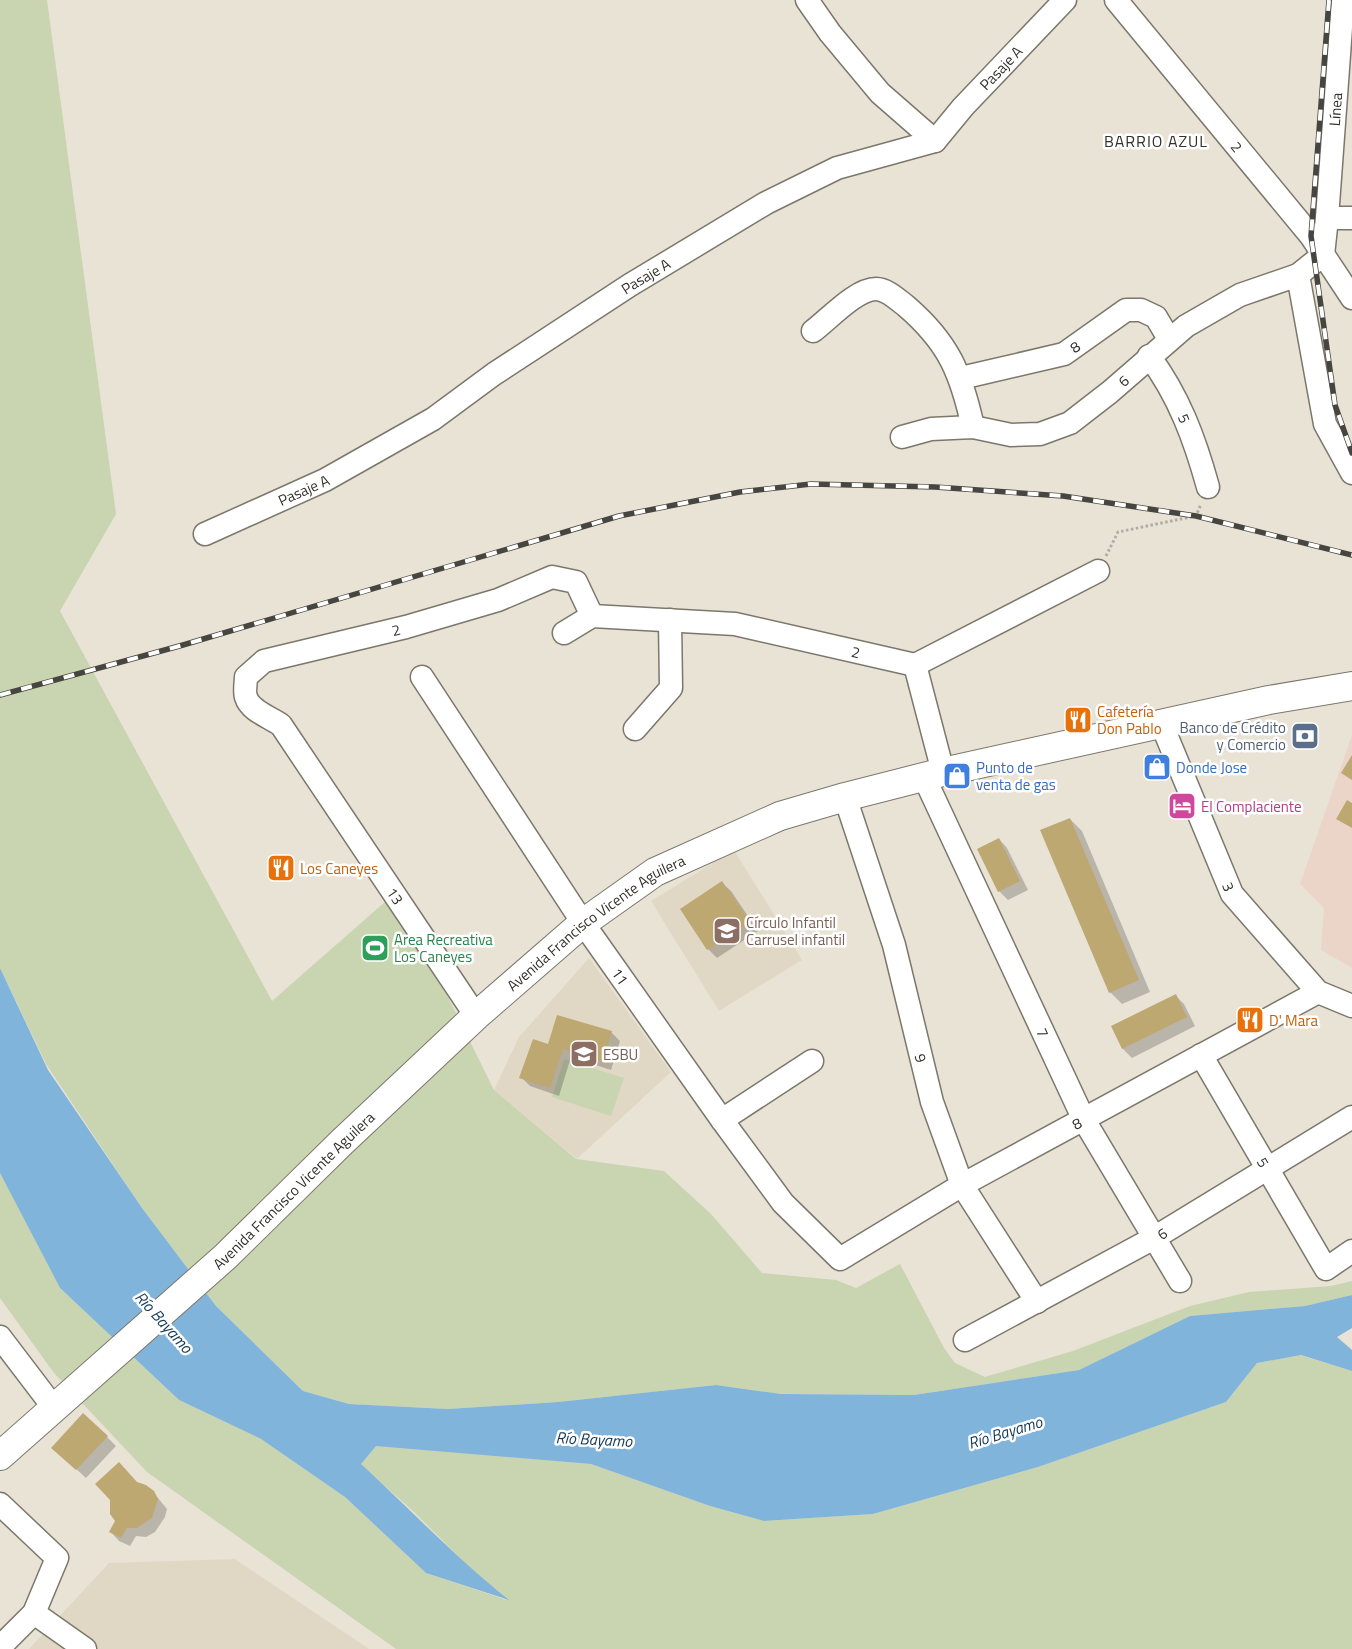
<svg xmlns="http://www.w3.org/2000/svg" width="1352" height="1649" viewBox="0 0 1352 1649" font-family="'Titillium Web',sans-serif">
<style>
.built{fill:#e0d8c4}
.medical{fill:#ebd5c9}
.green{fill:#c9d4b1}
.water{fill:#81b4da}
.shadow{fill:#0003}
.building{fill:#bea871}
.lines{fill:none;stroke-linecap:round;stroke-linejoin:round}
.minor-casing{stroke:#7c776b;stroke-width:25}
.major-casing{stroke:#7c776b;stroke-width:30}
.path{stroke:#b1aca2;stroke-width:3;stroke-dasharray:2.5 2.5;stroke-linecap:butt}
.minor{stroke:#fff;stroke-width:22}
.major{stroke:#fff;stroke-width:28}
.rail-casing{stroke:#47453f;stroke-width:5.5}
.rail{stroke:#fff;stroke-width:4;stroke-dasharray:11;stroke-linecap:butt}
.labels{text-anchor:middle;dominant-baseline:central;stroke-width:5;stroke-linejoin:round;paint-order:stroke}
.street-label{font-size:15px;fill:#33312c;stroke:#fff}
.food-label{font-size:15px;fill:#c56008;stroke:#fff;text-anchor:start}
.service-label{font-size:15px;fill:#4e5e75;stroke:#fff;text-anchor:end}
.shop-label{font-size:15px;fill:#366cbe;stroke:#fff;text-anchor:start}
.hotel-label{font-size:15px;fill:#b23c85;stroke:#fff;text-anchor:start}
.education-label{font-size:15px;fill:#785e54;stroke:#fff;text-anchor:start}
.leisure-label{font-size:15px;fill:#27864d;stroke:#fff;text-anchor:start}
.neighbourhood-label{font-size:16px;letter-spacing:1px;fill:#33312c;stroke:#fff}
.water-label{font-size:16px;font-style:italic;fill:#143b56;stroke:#fff}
</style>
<rect width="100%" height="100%" fill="#e9e3d6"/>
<path class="built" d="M734 850 802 960 719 1011 651 901Z
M589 958 671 1072 577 1159 494 1090 519 1037Z
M235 1559 369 1649H29L109 1563Z"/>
<path class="medical" d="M1352 735V968L1321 950 1324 908 1300 884Z"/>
<path class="green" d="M0 0H47L116 514 60 611 272 1001 386 901 447 995 494 1090 576 1159 664 1171 711 1214 762 1273 836 1280 856 1288 900 1264 944 1348 955 1363 985 1377 1073 1351 1190 1306 1249 1292 1331 1286 1352 1281V1295L1305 1306 1190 1316 1079 1370 914 1395 781 1394 716 1385 558 1402 448 1409 349 1404 303 1391 216 1306 142 1208 46 1064 0 968Z
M564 1059 624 1078 611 1116 552 1097Z
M0 1173 60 1288 179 1400 261 1439 345 1497 426 1573 507 1600 475 1573 414 1512 360 1464 377 1445 591 1464 710 1506 764 1521 873 1514 1038 1467 1226 1402 1257 1363 1300 1355 1352 1371V1649H396L147 1472 54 1373 0 1298Z"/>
<path class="water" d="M0 968 48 1070 142 1208 216 1306 303 1391 349 1404 448 1409 558 1402 716 1385 781 1394 914 1395 1079 1370 1190 1316 1305 1306 1352 1295V1328L1337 1337 1352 1350V1371L1301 1355 1257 1363 1226 1402 1038 1467 873 1514 764 1521 710 1506 591 1464 376 1446 361 1464C410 1509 456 1558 509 1600L426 1573 345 1497 261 1439 179 1400 60 1288 0 1173Z"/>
<path class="shadow" d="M1070 819 1082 831 1150 992 1122 1004 1110 992Z
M999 839 1007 848 1028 890 1008 900 999 891Z
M722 883 731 891 758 931 717 958 708 949Z
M1176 996 1184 1004 1195 1026 1132 1058 1123 1049 1112 1027Z
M611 1032 620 1041 611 1070 571 1057 559 1096 530 1086 521 1077 548 1046Z
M107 1437 116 1446 86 1478 62 1456Z
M138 1484 153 1492 167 1509 165 1517 155 1532 146 1537 136 1536 130 1546 119 1541 111 1532Z"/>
<path class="building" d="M1352 755V780L1341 773Z
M1347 800 1352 803V828L1336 819Z
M1070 818 1139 980 1109 993 1040 830Z
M999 838 1020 881 998 892 977 849Z
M722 881 750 922 707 950 680 909Z
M1176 994 1187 1017 1122 1049 1111 1026Z
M557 1015 612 1031 603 1062 563 1049 550 1088 519 1078 533 1039 548 1044Z
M83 1413 108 1436 76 1470 51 1448Z
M119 1462 137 1482 146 1485 154 1491 158 1499 152 1518 137 1528H127L121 1538 109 1532 115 1521 110 1514V1500L95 1484Z"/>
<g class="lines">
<defs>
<g id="minor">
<path d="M807 0 830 33 880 93 935 141"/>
<path id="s1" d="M1116 0 1311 236 1352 298"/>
<path id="s2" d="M1327 218 1343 0"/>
<path d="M1298 275 1325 424 1352 473"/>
<path d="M813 331C829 319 856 289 876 289 887 289 898 300 906 306 949 343 961 373 973 427"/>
<path id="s3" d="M1149 356C1179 396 1195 440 1208 487"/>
<path id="s4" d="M961 378 1064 354 1126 310H1141L1156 317 1169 339"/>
<path id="s5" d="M902 437 931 429 973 427 1011 435 1040 434 1070 423 1110 392 1186 326 1240 295 1298 275 1323 255 1327 218H1352"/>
<path id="s6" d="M205 534 325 480 433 419 494 374 630 285 766 203 837 168 935 141 963 107 1065 0"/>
<path id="s7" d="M564 633 592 616 735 624 915 665 1098 571"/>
<path d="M915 665 943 772"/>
<path id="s8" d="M422 677 583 923 722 1120 783 1203 840 1259 962 1185 1318 992"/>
<path id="s9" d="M1162 725 1232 894 1318 992 1352 1006"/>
<path d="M635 729 671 688 670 620"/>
<path id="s10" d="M924 777 1084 1120 1180 1281"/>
<path id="s11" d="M845 797 894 945 932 1102 962 1185 1037 1302"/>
<path id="s12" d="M476 1016 281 725C270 717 250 711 246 697 244 692 246 682 246 677L264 661 406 627 498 600 552 577 576 582 592 616"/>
<path id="s13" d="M1201 1055 1326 1269 1352 1251"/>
<path d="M722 1120 812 1061"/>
<path d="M0 1337 54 1408"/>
<path id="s14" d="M965 1340 1154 1238 1352 1117"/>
<path d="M0 1504 57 1558 34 1613 0 1647"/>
<path d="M34 1613 85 1649"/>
</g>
<g id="major">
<path id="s15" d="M0 1456 225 1257 342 1142 476 1016 583 923 655 872 780 816 845 797 943 772 1269 700 1352 686"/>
</g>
</defs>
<use href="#minor" class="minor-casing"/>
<use href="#major" class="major-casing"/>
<path class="path" d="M1106 556 1118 532 1196 516 1201 504"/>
<use href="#minor" class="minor"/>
<use href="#major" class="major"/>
<defs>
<path id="rail" d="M1329 0 1311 236 1335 405 1352 453
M0 695 183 645 619 516 740 492 811 484 935 487 1063 496 1196 516 1352 555"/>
</defs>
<use href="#rail" class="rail-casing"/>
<use href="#rail" class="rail"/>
</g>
<defs>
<symbol id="restaurant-square" viewBox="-11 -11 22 22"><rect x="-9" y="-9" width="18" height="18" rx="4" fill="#e8710a" stroke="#fff"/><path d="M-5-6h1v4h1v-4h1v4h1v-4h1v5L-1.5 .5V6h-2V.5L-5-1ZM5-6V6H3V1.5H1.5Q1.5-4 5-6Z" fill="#fff"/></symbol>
<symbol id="bank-square" viewBox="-11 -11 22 22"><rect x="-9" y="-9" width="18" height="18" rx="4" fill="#5c6f8a" stroke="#fff"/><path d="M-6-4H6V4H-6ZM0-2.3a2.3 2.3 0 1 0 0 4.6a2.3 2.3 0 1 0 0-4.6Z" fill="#fff"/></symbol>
<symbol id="shop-square" viewBox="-11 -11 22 22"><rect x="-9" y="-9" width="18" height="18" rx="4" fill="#3f7fe0" stroke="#fff"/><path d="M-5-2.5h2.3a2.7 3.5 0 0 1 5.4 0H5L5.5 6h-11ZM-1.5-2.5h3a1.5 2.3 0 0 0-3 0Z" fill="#fff"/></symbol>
<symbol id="hotel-square" viewBox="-11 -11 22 22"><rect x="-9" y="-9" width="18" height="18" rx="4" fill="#d1479c" stroke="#fff"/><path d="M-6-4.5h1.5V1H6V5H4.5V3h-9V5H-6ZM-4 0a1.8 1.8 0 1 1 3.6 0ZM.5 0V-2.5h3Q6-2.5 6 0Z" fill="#fff"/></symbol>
<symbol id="school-square" viewBox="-11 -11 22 22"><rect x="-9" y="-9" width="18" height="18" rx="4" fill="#8d6e63" stroke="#fff"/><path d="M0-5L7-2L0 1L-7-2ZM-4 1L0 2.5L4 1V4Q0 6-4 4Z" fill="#fff"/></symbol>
<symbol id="stadium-square" viewBox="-11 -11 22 22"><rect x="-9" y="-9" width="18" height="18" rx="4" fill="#2e9e5b" stroke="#fff"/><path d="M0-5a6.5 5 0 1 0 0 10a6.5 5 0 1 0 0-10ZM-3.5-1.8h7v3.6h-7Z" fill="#fff"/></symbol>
</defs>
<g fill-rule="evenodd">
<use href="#restaurant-square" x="1062" y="704" width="32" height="32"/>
<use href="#bank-square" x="1289" y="720" width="32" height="32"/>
<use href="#shop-square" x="1141" y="751" width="32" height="32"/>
<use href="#shop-square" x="941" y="760" width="32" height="32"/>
<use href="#hotel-square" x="1166" y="790" width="32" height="32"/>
<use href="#restaurant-square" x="265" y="852" width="32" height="32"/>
<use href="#school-square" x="711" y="915" width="32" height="32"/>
<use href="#stadium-square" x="359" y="932" width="32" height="32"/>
<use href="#restaurant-square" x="1234" y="1004" width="32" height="32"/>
<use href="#school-square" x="568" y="1038" width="32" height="32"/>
</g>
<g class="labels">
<g class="street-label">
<text stroke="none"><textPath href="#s6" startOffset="932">Pasaje A</textPath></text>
<text stroke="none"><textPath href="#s2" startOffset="109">Línea</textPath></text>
<text stroke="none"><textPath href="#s1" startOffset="190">2</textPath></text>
<text stroke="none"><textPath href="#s6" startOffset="512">Pasaje A</textPath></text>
<text stroke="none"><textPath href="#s4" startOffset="119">8</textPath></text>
<text stroke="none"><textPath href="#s5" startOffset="240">6</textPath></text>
<text stroke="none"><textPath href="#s3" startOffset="72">5</textPath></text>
<text stroke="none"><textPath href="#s6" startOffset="108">Pasaje A</textPath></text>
<text stroke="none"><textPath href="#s12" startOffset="576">2</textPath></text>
<text stroke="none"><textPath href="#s7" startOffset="300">2</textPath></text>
<text stroke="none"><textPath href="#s9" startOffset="175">3</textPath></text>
<text transform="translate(395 896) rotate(56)">13</text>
<text stroke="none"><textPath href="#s15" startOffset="801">Avenida Francisco Vicente Aguilera</textPath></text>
<text stroke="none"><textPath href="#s8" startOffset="359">11</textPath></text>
<text stroke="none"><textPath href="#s10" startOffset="282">7</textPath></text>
<text stroke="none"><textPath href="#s11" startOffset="272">9</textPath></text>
<text stroke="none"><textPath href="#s8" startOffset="991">8</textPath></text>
<text stroke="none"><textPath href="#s13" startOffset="124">5</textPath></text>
<text stroke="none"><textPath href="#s15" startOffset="396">Avenida Francisco Vicente Aguilera</textPath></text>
<text stroke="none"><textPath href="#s14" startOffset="224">6</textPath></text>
</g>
<g class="food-label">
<text x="1097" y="711">Cafetería<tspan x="1097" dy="17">Don Pablo</tspan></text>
<text x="300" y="868">Los Caneyes</text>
<text x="1269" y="1020">D' Mara</text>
</g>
<g class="service-label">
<text x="1286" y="727">Banco de Crédito<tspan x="1286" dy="17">y Comercio</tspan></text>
</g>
<g class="shop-label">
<text x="976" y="767">Punto de<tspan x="976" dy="17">venta de gas</tspan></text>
<text x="1176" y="767">Donde Jose</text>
</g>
<g class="hotel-label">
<text x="1201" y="806">El Complaciente</text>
</g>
<g class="education-label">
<text x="746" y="922">Círculo Infantil<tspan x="746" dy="17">Carrusel infantil</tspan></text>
<text x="603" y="1054">ESBU</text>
</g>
<g class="leisure-label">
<text x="394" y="939">Area Recreativa<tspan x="394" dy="17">Los Caneyes</tspan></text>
</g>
<g class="neighbourhood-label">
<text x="1156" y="141">BARRIO AZUL</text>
</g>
<g class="water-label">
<text transform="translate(164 1322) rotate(48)">Río Bayamo</text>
<text transform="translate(1005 1432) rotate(-17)">Río Bayamo</text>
<text transform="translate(594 1439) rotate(3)">Río Bayamo</text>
</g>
</g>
</svg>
